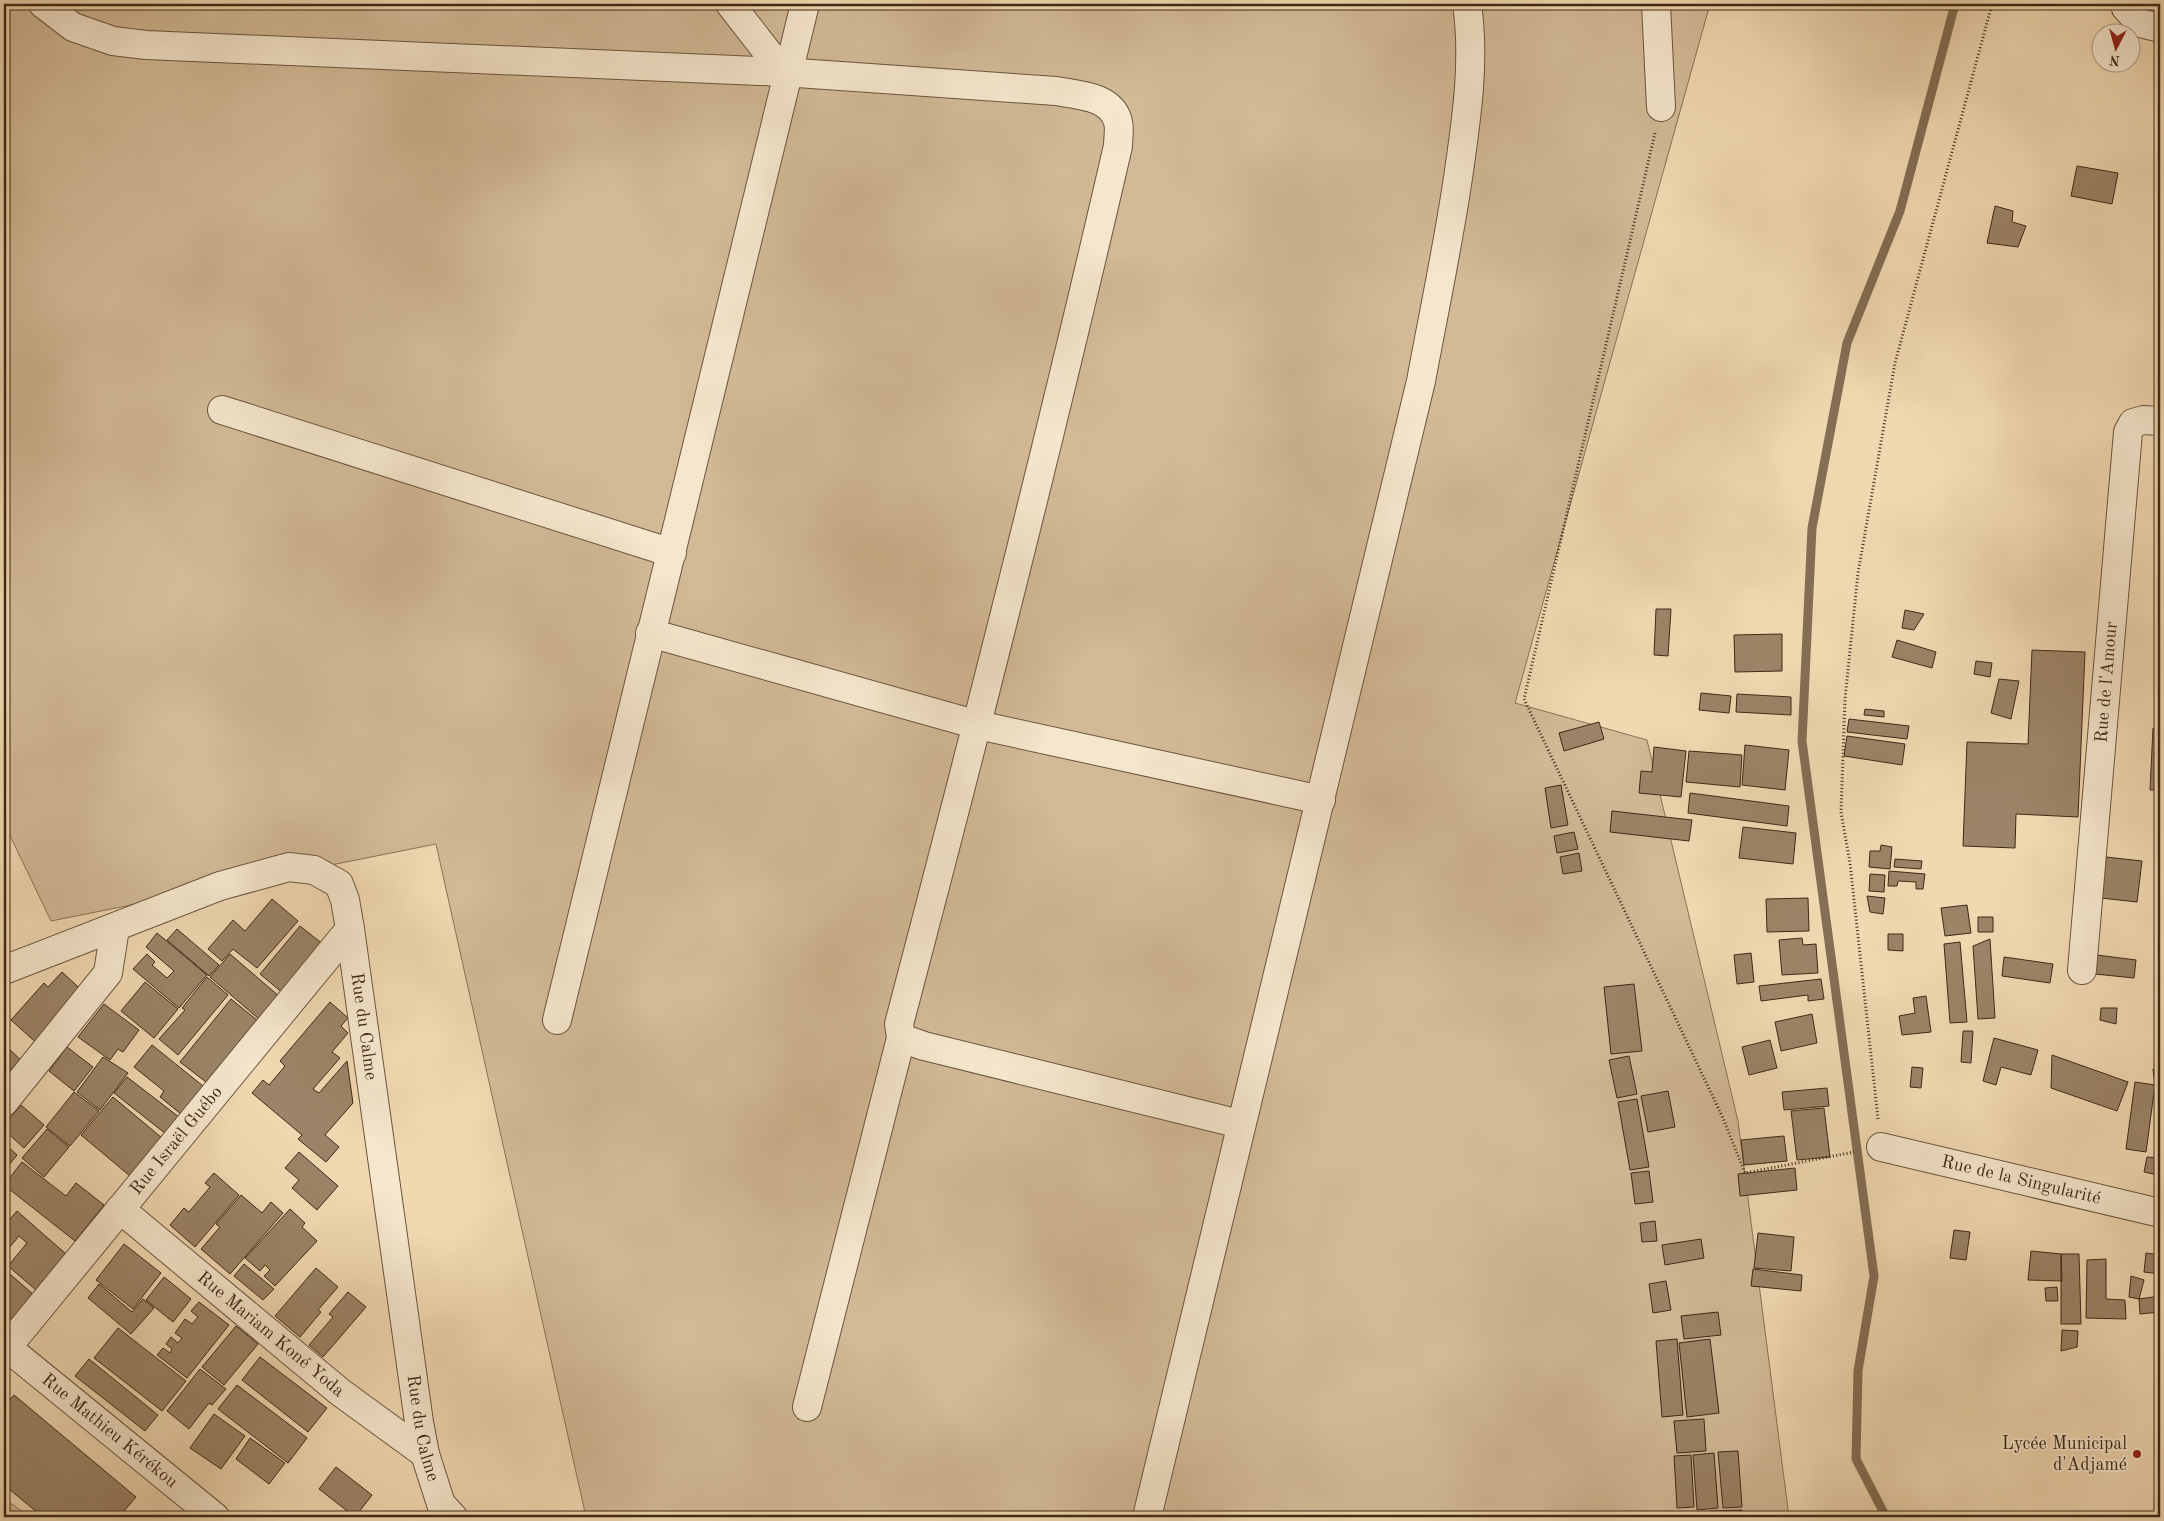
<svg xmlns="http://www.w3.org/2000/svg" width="2164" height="1521" viewBox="0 0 2164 1521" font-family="'Old Standard TT',serif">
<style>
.green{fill:#d2ba97;stroke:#887257}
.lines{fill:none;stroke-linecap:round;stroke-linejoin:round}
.stream{stroke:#846e54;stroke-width:9}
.building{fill:#9b8467;stroke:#3e2917}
.minor-casing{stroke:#6a553e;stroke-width:30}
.path{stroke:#3e2917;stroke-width:3;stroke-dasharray:1 2.5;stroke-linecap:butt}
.minor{stroke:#f5e6cc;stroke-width:28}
.poi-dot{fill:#8f2418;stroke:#f5e6cc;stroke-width:2}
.labels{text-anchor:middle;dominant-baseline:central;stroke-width:4;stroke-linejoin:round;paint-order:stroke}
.street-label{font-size:18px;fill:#3e2917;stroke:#f5e6cc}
.poi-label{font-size:18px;fill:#3e2917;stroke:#f5e6cc;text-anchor:end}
</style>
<rect width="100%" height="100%" fill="#f0d8b1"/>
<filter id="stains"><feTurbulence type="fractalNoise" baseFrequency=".004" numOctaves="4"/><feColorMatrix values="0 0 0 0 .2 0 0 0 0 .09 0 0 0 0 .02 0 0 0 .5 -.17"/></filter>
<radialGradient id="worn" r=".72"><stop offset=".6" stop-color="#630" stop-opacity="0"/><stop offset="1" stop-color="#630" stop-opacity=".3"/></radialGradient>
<path class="green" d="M4 4H1710L1515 703 1647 740 1738 1121 1789 1517H586L436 844 51 921 4 823Z
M4 1499 31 1517H4Z"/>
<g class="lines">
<path class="stream" d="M1886 1517 1856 1459 1858 1371 1874 1276 1802 741 1812 528 1847 343 1900 211 1955 4"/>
</g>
<path class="building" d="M2077 166 2118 173 2112 204 2071 196Z
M1995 206 2013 211 2012 222 2026 226 2018 247 1987 243Z
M1656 609H1671L1668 656 1654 655Z
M1905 610 1924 614 1914 630 1902 628Z
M1782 634V671L1735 672 1734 635Z
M1897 640 1936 652 1932 668 1892 657Z
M2032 650 2085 652 2078 817 2016 814 2015 848 1963 846 1967 742 2028 744Z
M1976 661 1992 663 1990 677 1974 674Z
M1999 679 2019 681 2011 719 1991 713Z
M1701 693 1731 696 1729 713 1699 710Z
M1737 694 1791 697V715L1736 712Z
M1865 709 1884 711V717L1864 715Z
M1849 719 1909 726 1907 739 1847 732Z
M1599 722 1604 739 1564 751 1559 733Z
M2153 728 2160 729V790H2150Z
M1847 736 1905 744 1902 765 1844 756Z
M1745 745 1789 750 1785 790 1742 785Z
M1654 747 1686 751 1681 797 1639 793 1641 771 1652 772Z
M1689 751 1742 755 1740 787 1686 782Z
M1561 785 1568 825 1551 828 1545 788Z
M1690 793 1789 806 1787 826 1688 813Z
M1612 811 1692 820 1689 841 1610 832Z
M1743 827 1796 833 1793 864 1739 858Z
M1574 832 1578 849 1557 853 1554 836Z
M1881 845 1892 847 1890 869 1869 867 1870 851H1880Z
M1579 853 1582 871 1563 874 1560 857Z
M2106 857 2142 861 2137 902 2101 898Z
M1895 859 1922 861 1921 869 1894 867Z
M1889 871 1925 874 1923 889H1916V882L1898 881 1897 886H1888Z
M1870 874 1885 875 1884 892 1869 891Z
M1867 896 1885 898 1883 914 1870 912Z
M1808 898 1809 931 1767 932 1766 899Z
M272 899 298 921 257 968 233 949 222 961 208 949 233 920 245 931Z
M1967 905 1971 933 1945 936 1941 908Z
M1978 917H1993V932H1978Z
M300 926 324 945 284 994 260 974Z
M177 929 219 965 209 976 167 940Z
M157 933 207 975 179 1008 133 969 147 954 155 962 152 965 167 978 174 971 146 947Z
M1888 934H1903V951L1888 950Z
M1802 938 1803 945 1816 944 1818 973 1782 975 1779 940Z
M1990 939 1995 1018 1978 1019 1973 946Z
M1960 942 1967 1022 1950 1023 1944 944Z
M1751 953 1754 982 1737 984 1734 955Z
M230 954 280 997 260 1020 210 977Z
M2097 955 2136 960 2134 978 2095 974Z
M2004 957 2053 964 2050 983 2002 976Z
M62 972 87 995 40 1046 11 1020 44 983 48 987Z
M207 977 228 995 178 1055 159 1039 185 1010 182 1008Z
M1821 979 1824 999 1808 1001V995L1761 1001 1759 986Z
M145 982 178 1009 154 1038 121 1011Z
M1634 984 1642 1051 1611 1054 1604 987Z
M1926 996 1931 1032 1902 1035 1899 1016 1915 1013 1913 998Z
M231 999 257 1020 206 1082 180 1062Z
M330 1002 348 1018 341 1026 348 1033 332 1052 340 1058 313 1089 319 1093 347 1061 353 1103 325 1135 339 1147 326 1162 298 1139 302 1135 252 1093 263 1080 269 1085 285 1066 280 1061Z
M104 1004 139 1030 123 1052 118 1049 110 1060 78 1037Z
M2101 1008H2117L2116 1024 2100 1020Z
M1812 1014 1817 1043 1781 1051 1775 1022Z
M1963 1031H1973L1971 1063 1961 1062Z
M1994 1038 2038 1050 2031 1075 2001 1067 1996 1085 1983 1081Z
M1770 1040 1777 1068 1749 1075 1742 1047Z
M4 1044 26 1065 4 1088Z
M152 1045 203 1086 181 1114 160 1097 164 1091 134 1067Z
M67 1047 93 1067 74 1091 49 1071Z
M2052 1055 2128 1082 2117 1111 2051 1088Z
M1629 1056 1637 1094 1617 1098 1609 1060Z
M103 1057 128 1073 100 1110 77 1092Z
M1912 1067 1923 1068 1921 1088 1910 1087Z
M2153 1069 2160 1071V1087L2155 1085Z
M127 1077 179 1117 166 1134 114 1093Z
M2135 1082 2155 1085 2146 1152 2126 1149Z
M1827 1088 1829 1106 1784 1110 1782 1092Z
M1668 1091 1675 1127 1648 1132 1641 1096Z
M74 1092 99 1111 70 1146 46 1127Z
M113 1097 162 1138 130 1176 81 1135Z
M1637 1099 1649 1167 1630 1170 1618 1102Z
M21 1105 44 1125 24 1148 4 1130V1125Z
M1824 1108 1830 1157 1797 1160 1791 1111Z
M47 1129 69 1147 44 1177 22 1158Z
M1784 1136 1787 1161 1744 1165 1741 1140Z
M4 1143 17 1155 4 1171Z
M299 1152 338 1186 317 1210 292 1188 299 1180 285 1168Z
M2147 1157 2160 1158 2158 1175 2144 1172Z
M22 1162 66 1196 76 1183 104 1205 75 1241 4 1185Z
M1795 1168 1797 1190 1740 1196 1738 1174Z
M1649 1171 1653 1202 1635 1204 1631 1173Z
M214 1173 239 1195 195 1247 170 1225 184 1208 189 1212 210 1187 205 1183Z
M241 1195 262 1213 271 1202 283 1213 230 1274 201 1249 220 1227 216 1224Z
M290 1209 305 1223 302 1227 317 1241 275 1286 264 1276 270 1270 265 1265 260 1271 245 1258Z
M17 1211 66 1254 36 1290 8 1266 27 1243 19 1236 4 1254V1226Z
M1655 1221 1657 1241 1642 1242 1640 1223Z
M1954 1230 1970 1232 1966 1260 1950 1258Z
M1758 1233 1794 1237 1791 1271 1754 1268Z
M1701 1239 1704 1258 1665 1265 1662 1245Z
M124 1244 161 1273 133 1309 96 1280Z
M2031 1251 2061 1254 2062 1281 2028 1280Z
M2146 1253 2160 1255V1274L2144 1272Z
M2061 1254H2079L2081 1324H2061Z
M2106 1259V1299L2125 1300 2126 1319 2086 1318 2087 1260Z
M244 1264 274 1289 263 1300 234 1276Z
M316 1268 338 1287 318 1310 321 1312 300 1337 275 1316Z
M4 1269 34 1295 10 1322 4 1317Z
M1753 1269 1802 1275 1801 1291 1751 1286Z
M2131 1276 2144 1280 2139 1299 2129 1297Z
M164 1277 191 1299 173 1322 146 1300Z
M1666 1281 1671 1310 1653 1313 1649 1284Z
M99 1284 132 1312 143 1299 154 1308 131 1334 88 1298Z
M2057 1287 2058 1301H2046L2045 1288Z
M348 1292 366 1307 323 1357 309 1345 333 1317 329 1314Z
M2160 1296V1312L2140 1314 2139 1299Z
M199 1302 229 1325 187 1378 157 1355 163 1348 170 1353 172 1349 166 1344 171 1337 178 1343 182 1338 175 1333 185 1319 192 1324 198 1317 191 1311Z
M1718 1312 1721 1335 1684 1339 1681 1316Z
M236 1326 258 1344 224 1385 202 1367Z
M118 1328 186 1381 162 1411 94 1358Z
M2062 1330 2078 1331 2077 1347 2061 1351Z
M1677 1339 1683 1415 1662 1417 1656 1341Z
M1710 1339 1719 1413 1687 1417 1679 1343Z
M260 1357 327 1408 308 1432 242 1380Z
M89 1359 158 1415 145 1431 75 1376Z
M200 1369 226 1389 212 1405 209 1403 189 1429 167 1411Z
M237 1385 307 1438 288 1463 218 1409Z
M14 1395 136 1497 119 1517H43L4 1485V1407Z
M214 1414 245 1436 221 1469 190 1448Z
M1704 1419 1706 1451 1677 1453 1674 1421Z
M250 1438 285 1463 269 1484 236 1459Z
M1738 1451 1742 1507 1723 1508 1718 1452Z
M1714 1453 1718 1508 1697 1510 1693 1455Z
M1691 1455 1694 1507 1677 1508 1674 1456Z
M336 1467 372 1495 355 1517 319 1489Z
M1742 1510V1517H1710V1511Z"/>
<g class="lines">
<defs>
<g id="minor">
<path d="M43 4 73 27 113 41 146 45 783 72 1056 91C1078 95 1112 96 1118 122 1120 129 1118 138 1118 146 1050 440 976 732 899 1024L901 1038 807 1407"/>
<path d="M730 4 783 72"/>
<path d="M1656 4 1661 107"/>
<path d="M2127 4 2126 8 2140 23 2160 28"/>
<path d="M222 410 672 553"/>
<path d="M650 633 978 725 1321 800"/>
<path id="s1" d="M4 970 220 886 289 867 314 870 339 884 345 900 350 929 419 1422 425 1454 441 1504 453 1517"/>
<path id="s2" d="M2082 970 2128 432 2133 423 2143 420 2160 421"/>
<path d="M557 1020 805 4"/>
<path d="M901 1038 924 1046 1240 1124"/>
<path d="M4 1102 108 973 115 928"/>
<path id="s3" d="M1881 1147 2160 1213"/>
<path id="s4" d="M120 1209 340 1392 425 1454"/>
<path id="s5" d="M4 1345 215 1517"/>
<path id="s6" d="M4 1351 350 929"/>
<path d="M1147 1517 1421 381C1434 311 1449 241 1459 171 1467 115 1475 60 1467 4"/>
</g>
</defs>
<use href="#minor" class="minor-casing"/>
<path class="path" d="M1655 133 1524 699 1722 1116 1745 1173 1854 1152
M1878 1119 1850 863 1841 812 1845 699 1858 573 1895 363 1992 4"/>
<use href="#minor" class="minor"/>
</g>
<circle class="poi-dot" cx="2137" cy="1454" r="5"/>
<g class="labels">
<g class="street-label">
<text stroke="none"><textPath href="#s2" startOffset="289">Rue de l'Amour</textPath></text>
<text stroke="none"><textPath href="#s1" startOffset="502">Rue du Calme</textPath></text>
<text stroke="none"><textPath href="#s6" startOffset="272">Rue Israël Guébo</textPath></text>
<text stroke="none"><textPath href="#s3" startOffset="144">Rue de la Singularité</textPath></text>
<text stroke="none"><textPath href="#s4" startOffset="196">Rue Mariam Koné Yoda</textPath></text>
<text stroke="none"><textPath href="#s1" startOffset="908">Rue du Calme</textPath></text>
<text stroke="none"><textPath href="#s5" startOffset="136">Rue Mathieu Kérékou</textPath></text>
</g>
<g class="poi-label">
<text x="2127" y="1444">Lycée Municipal<tspan x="2127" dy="21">d'Adjamé</tspan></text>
</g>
</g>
<rect width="2164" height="1521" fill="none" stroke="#f0d8b1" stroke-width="20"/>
<rect x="5" y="5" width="2154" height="1511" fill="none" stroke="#3e2917" stroke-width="2.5"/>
<rect x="10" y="10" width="2144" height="1501" fill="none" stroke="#3e2917"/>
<g transform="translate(2116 48) rotate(186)"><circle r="24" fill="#f5e6cc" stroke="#ac9a84"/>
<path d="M0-4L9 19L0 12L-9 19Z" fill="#8f2418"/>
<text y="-8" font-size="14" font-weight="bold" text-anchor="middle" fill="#3e2917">N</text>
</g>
<rect width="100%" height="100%" filter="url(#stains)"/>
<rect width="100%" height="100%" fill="url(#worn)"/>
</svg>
